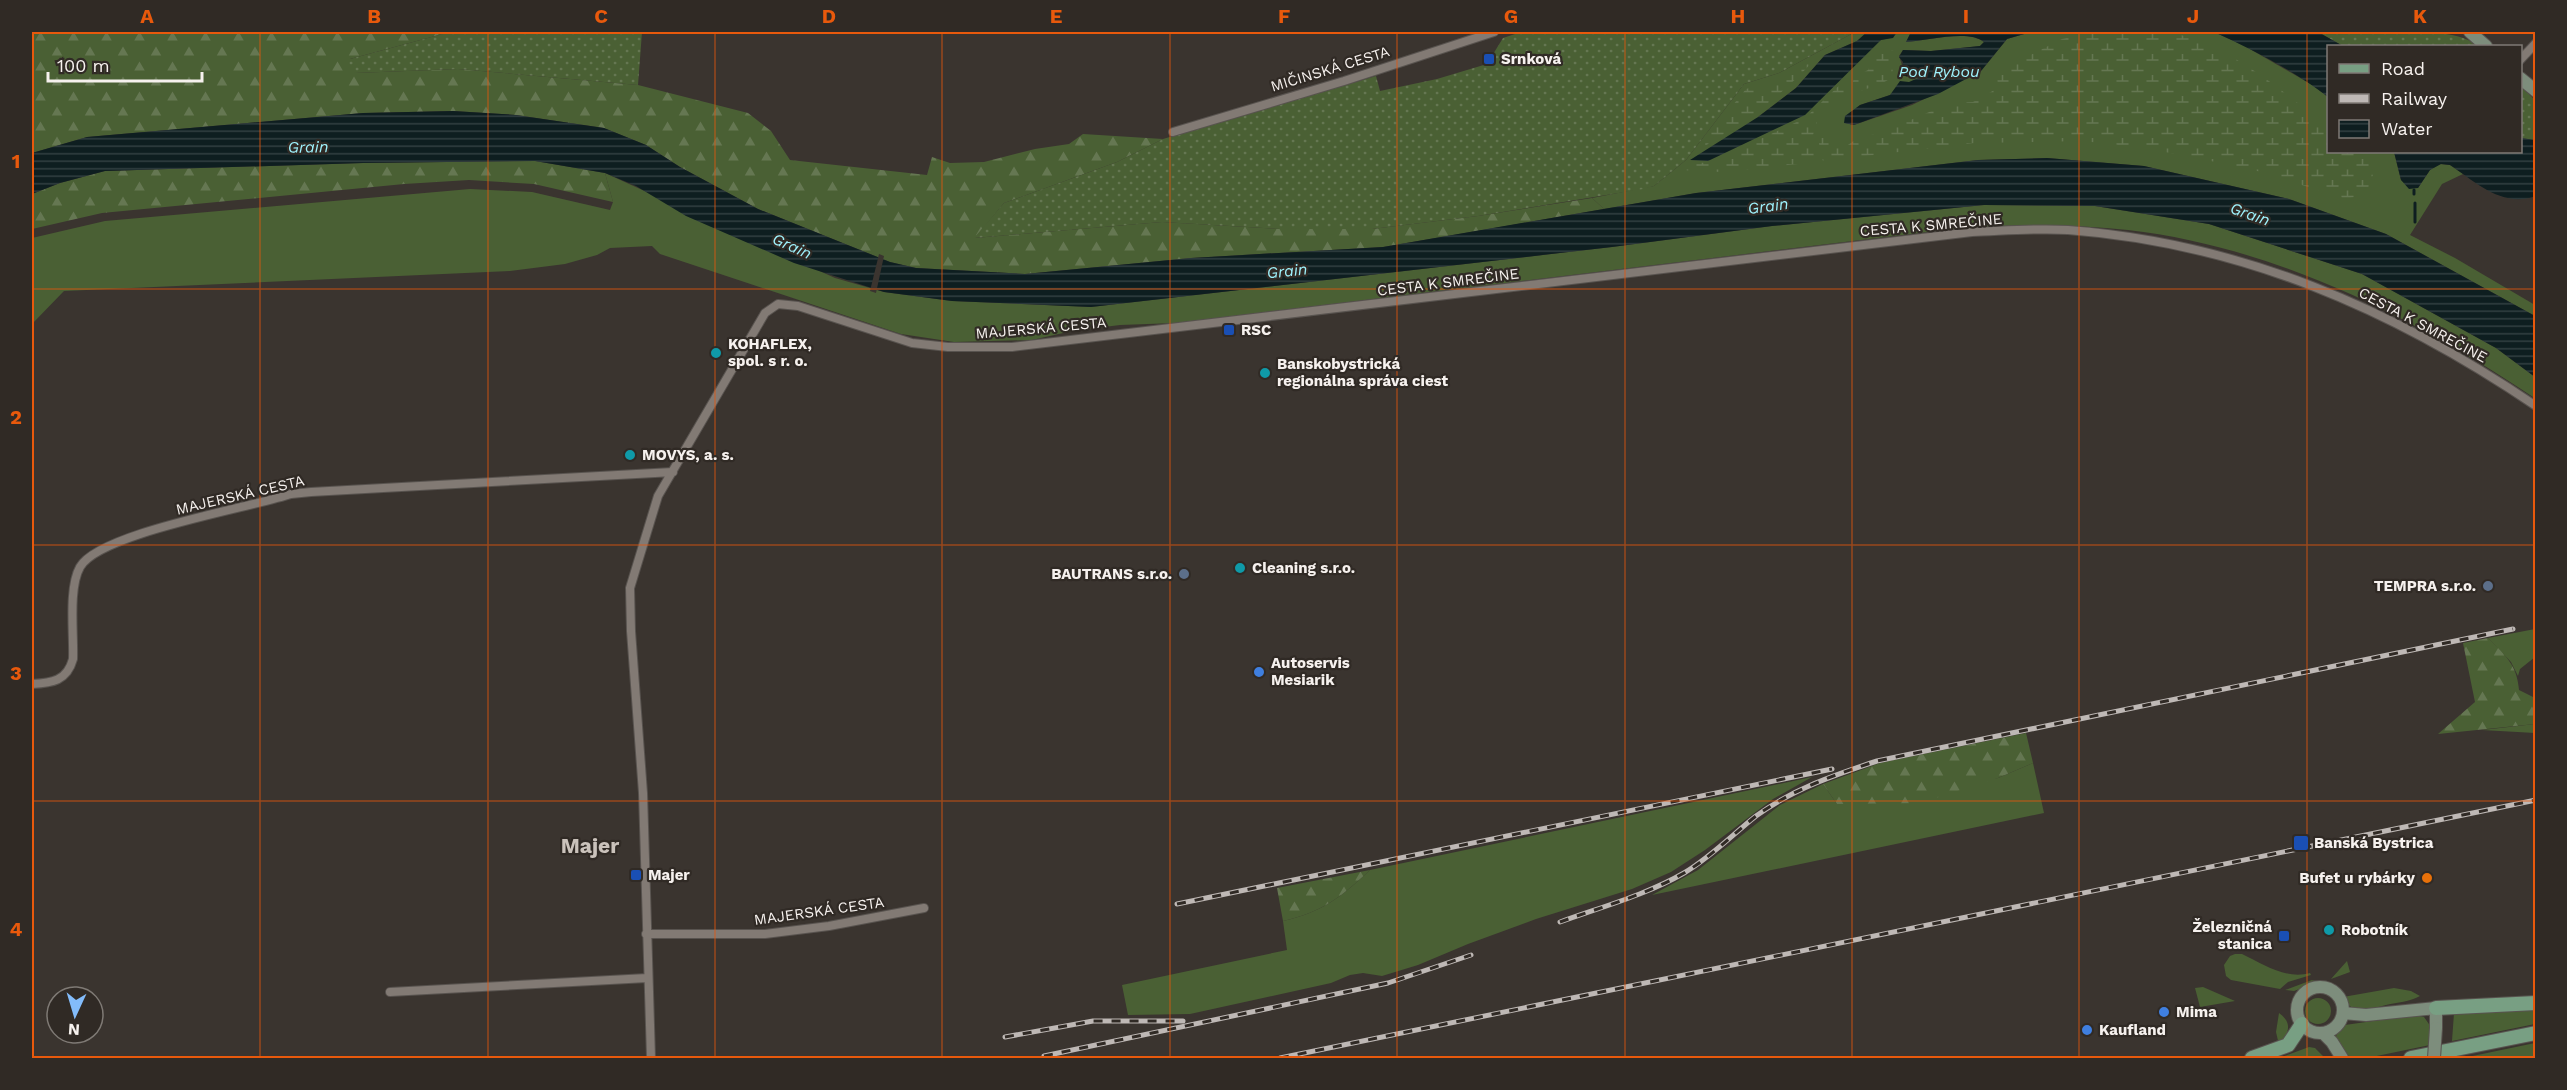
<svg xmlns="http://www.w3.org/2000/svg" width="2567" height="1090" viewBox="0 0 2567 1090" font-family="'Work Sans',sans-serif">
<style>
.grass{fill:#4a6034}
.forest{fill:url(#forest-firs)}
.wetland{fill:url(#wetland-marsh)}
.garden{fill:url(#garden-dots)}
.water{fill:url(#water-rules)}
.pier{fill:#3a342f}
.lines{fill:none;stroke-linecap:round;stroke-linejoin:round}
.stream{stroke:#0e1e20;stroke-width:3}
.street-casing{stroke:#58534f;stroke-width:10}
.secondary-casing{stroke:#58534f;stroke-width:14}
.primary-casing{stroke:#58534f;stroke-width:16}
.street{stroke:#827a74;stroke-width:8}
.secondary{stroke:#7d8d7c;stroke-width:12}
.primary{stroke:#789f83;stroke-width:14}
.rail-casing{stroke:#beb8b5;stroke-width:5}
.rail{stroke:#302a25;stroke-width:3;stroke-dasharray:9;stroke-linecap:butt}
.secondary-bridge-casing{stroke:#58534f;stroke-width:14;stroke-linecap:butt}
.secondary-bridge{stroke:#7d8d7c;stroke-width:12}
.grid{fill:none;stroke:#e8590c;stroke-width:1.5;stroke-opacity:0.55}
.transit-dot{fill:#1a4fb4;stroke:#302a25;stroke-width:2}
.culture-dot{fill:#0f9aa8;stroke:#302a25;stroke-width:2}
.service-dot{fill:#5c6f8a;stroke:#302a25;stroke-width:2}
.shop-dot{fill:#3f7fe0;stroke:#302a25;stroke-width:2}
.food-dot{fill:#e8710a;stroke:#302a25;stroke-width:2}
.labels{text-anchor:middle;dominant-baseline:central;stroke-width:4.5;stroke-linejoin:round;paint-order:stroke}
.poi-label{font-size:15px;font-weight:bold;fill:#f6f1ee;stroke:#302a25;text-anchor:start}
.street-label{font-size:15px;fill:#f6f1ee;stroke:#302a25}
.water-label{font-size:16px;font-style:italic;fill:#9ff3fd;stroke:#302a25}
.district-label{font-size:21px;font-weight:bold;fill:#cac2bb;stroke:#302a25}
.neatline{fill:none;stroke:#e8590c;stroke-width:2}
.grid-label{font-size:20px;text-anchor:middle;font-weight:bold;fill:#e8590c}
</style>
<defs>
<pattern id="forest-firs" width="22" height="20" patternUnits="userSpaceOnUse" patternTransform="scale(1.5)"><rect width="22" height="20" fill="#4a6034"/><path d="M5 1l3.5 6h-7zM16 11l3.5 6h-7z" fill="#657752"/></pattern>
<pattern id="wetland-marsh" width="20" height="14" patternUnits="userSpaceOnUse" patternTransform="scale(1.5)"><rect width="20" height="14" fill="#4a6034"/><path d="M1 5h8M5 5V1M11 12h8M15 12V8" fill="none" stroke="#657752"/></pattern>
<pattern id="garden-dots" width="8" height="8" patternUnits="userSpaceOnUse" patternTransform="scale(1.5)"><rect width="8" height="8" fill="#4a6034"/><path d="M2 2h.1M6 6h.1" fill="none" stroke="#657752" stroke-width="1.8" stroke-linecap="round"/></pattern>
<pattern id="water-rules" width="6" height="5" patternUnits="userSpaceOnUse" patternTransform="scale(1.5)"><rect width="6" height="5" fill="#0e1e20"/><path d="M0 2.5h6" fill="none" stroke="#323f41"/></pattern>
</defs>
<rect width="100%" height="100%" fill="#3a342f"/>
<path class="grass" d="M1855 32H1867L1857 41 1825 55 1796 88 1758 117 1881 40 1893 37 1897 32H1911L1906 42C1927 41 1968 29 1984 42L1980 46 1931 51 1903 50 1899 56 1906 77 1916 76 1919 78 1890 95 1860 105 1845 123 1854 125 1912 105 1981 71 2007 39 2031 32H2214L2243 45 2314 86 2328 97V152H2394L2401 180 2418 188 2430 170 2440 164 2450 165 2463 174 2442 184 2410 235 2455 258 2535 305V316L2386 234 2289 199 2144 166 2047 158 1978 160 1696 193 1604 209 1592 198 1654 186 1686 160 1744 84 1779 73Z
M605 173 835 278 884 292 952 301 1091 307 1612 247 1772 226 1984 205 2095 206 2209 224 2362 274 2496 348 2535 377 2536 399C2414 317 2275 247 2128 230 2075 224 2022 225 1969 227L1175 323 1120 325 1072 331 1032 340 954 342 901 334 660 254 652 246 610 248 597 255 565 264 510 271 64 291 32 324V238L105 221 470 189 532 192 610 210 613 202Z
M2535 629V657L2520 669 2518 676 2511 662 2488 638Z
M2535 724V733L2482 730Z
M2033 763 2044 813 1652 895 1698 870 1780 805 1823 784 1837 804 1998 778Z
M1812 777 1773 799 1705 850 1671 872 1632 889 1536 919 1468 944 1418 965 1382 976 1363 973 1350 975 1331 983 1190 1014 1128 1015 1122 985 1287 950 1283 921C1323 912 1341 897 1370 870Z
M2235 954H2242C2263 964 2286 980 2310 973L2311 975 2288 982 2280 989 2231 980 2226 976 2224 965 2230 956Z
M2347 961 2350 972 2331 979Z
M2312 980 2318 982 2294 991 2285 990Z
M2203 987 2235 1001 2200 1007 2195 988Z
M2394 988 2411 991 2420 996C2409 1002 2398 1002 2386 1005 2371 1009 2351 1016 2343 997Z
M2305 1011a13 13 0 1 1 26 0a13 13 0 1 1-26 0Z
M2535 1009V1024L2452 1041 2454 1013Z
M2279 1013C2293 1023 2289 1033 2279 1045L2276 1032Z
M2415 1015 2424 1017 2431 1027 2430 1045 2367 1058H2350L2336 1037 2337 1032 2345 1025Z
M2535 1043V1058H2463Z
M2309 1047 2315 1048 2325 1058H2279Z"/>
<path class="forest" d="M32 32H450L350 59 355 73 458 69 638 85 748 113 771 131 790 160 927 175 932 157 950 163 984 162 1035 149 1069 144 1083 134 1163 139 1117 162 1004 203 975 238 1162 222 1280 229H1372L1478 216 1592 198 1604 209 1383 247 1191 258 1025 274 916 268 890 262 758 209 680 167 646 145 604 128 516 115 453 111 363 113 87 137 32 153Z
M535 161 605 173 613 202 534 184 469 180 404 184 102 213 32 229V194L60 183 105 171 363 163Z
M2488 638C2506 656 2517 665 2519 690L2535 698V724L2438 734 2475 702 2463 643Z
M2026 733 2033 763 1998 778 1920 803 1837 804 1823 784 1880 763Z
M1370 870C1341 897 1323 912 1283 921L1277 888Z"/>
<path class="wetland" d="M2093 32C2116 32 2144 28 2167 32 2224 41 2286 92 2328 129V152H2364L2374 170C2369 191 2368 194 2346 199L2251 169 2145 148 2083 141 1974 143 1823 161 1818 139 1824 136 1826 141 1837 146 1845 147 1855 140 1890 129 1950 103 1973 102 1998 88 1997 72 2062 39Z
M1888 49 1894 51 1892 77C1881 86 1871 86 1859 92L1852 90C1851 77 1858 75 1868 70L1873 58Z
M1813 61C1781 97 1745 121 1705 146L1706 138 1746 89 1777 80Z
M1845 80 1847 94C1842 102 1835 108 1825 107L1818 112 1816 129 1809 143 1818 162 1721 172 1680 170C1687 160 1697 163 1709 163L1805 118Z"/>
<path class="garden" d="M450 32H642L638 85 458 69 355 73 348 71 347 63 350 59Z
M1521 32H1855L1779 73 1744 84 1686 160 1654 186 1643 189 1478 216 1372 229H1280L1162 222 974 238 1004 203 1117 162 1163 139 1376 76 1380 91 1437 79 1487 64 1503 38Z
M2318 32C2355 32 2452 23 2478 46H2343Z
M2520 86 2535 100V140L2521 138Z"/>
<path class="water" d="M1867 32H1897L1893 38 1881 40 1805 115 1708 161 1690 160 1758 117 1796 88 1825 55 1857 41Z
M1911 32H2031L2007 39 1981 71 1938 94 1854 125 1844 123 1845 116 1860 105 1890 95 1900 81 1909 82 1918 78 1916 76H1901L1903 62 1899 57 1903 50 1931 51 1980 46 1984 42C1969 29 1926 41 1906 42Z
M2214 32H2318L2343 46H2328V97C2294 71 2254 50 2214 32Z
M453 111 516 115 604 128 646 145 680 167 758 209 890 262 916 268 1025 274 1191 258 1383 247 1696 193 1978 160 2047 158 2144 166 2289 199 2386 234 2535 316V377L2496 348 2362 274 2209 224 2095 206 1984 205 1772 226 1612 247 1091 307 952 301 884 292 794 263 686 216 636 186 605 173 535 161 363 163 105 171 60 183 32 194V153L87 137 363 113Z
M2521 138 2535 140 2536 196C2502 208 2477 183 2450 165L2441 164 2430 170 2418 188 2409 189 2401 180 2394 152H2520Z"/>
<path class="pier" d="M879 254 884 256 876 293 870 291Z"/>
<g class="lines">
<path class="stream" d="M2414 190V194
M2415 222V203"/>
<defs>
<path id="street" d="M2520 60 2536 43
M1173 132 1344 81 1494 32
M32 684C52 683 67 681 73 659 74 635 68 588 80 567 99 533 249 508 291 494L311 492 673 472
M646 934H765L829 926 924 908
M390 992 647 978
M651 1058 643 793 631 631 630 588 658 496 765 313 778 304 798 306 912 343 948 347H1012L1972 232C2003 231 2036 228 2068 230 2241 243 2393 309 2536 406"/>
<path id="secondary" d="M2470 32 2486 46
M2520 78 2536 91
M2297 1010a23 23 0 1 1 46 0a23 23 0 1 1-46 0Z
M2343 1013 2366 1015 2436 1008V1028
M2323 1033 2332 1042 2342 1058"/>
<path id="primary" d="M2436 1008 2536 1003
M2252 1058 2288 1045 2302 1024
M2411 1058 2536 1033"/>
</defs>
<use href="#street" class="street-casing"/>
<use href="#secondary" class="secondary-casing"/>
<use href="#primary" class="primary-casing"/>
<use href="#street" class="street"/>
<use href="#secondary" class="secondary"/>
<use href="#primary" class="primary"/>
<defs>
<path id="rail" d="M1177 904 1832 769
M1560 922C1601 907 1646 895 1684 873 1711 857 1732 835 1756 816 1793 789 1834 775 1877 761L2513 629
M1005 1037 1093 1021H1183
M1044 1056 1388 983 1471 955
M1280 1058 2536 800"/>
</defs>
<use href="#rail" class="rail-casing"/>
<use href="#rail" class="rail"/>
<defs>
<path id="secondary-bridge" d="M2434 1058 2436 1028"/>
</defs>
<use href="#secondary-bridge" class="secondary-bridge-casing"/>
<use href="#secondary-bridge" class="secondary-bridge"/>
</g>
<path class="grid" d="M260 32V1058M488 32V1058M715 32V1058M942 32V1058M1170 32V1058M1397 32V1058M1625 32V1058M1852 32V1058M2079 32V1058M2307 32V1058M32 289H2536M32 545H2536M32 801H2536"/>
<g class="transit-dot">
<rect x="1483" y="53" width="12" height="12" rx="3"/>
<rect x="1223" y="324" width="12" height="12" rx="3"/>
<rect x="2293" y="835" width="16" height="16" rx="3"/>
<rect x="630" y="869" width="12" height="12" rx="3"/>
<rect x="2278" y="930" width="12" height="12" rx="3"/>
</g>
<g class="culture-dot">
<circle cx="716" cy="353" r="6"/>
<circle cx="1265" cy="373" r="6"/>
<circle cx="630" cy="455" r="6"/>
<circle cx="1240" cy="568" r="6"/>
<circle cx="2329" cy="930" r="6"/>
</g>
<g class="service-dot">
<circle cx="1184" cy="574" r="6"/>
<circle cx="2488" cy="586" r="6"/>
</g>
<g class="shop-dot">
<circle cx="1259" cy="672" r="6"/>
<circle cx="2164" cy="1012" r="6"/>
<circle cx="2087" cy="1030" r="6"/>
</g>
<circle class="food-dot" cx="2427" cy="878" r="6"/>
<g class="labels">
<g class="poi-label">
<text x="1501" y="59">Srnková</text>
<text x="1241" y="330">RSC</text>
<text x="728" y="344">KOHAFLEX,<tspan x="728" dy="17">spol. s r. o.</tspan></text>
<text x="1277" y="364">Banskobystrická<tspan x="1277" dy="17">regionálna správa ciest</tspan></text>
<text x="642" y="455">MOVYS, a. s.</text>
<text x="1252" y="568">Cleaning s.r.o.</text>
<text x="1172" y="574" text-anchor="end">BAUTRANS s.r.o.</text>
<text x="2476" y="586" text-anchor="end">TEMPRA s.r.o.</text>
<text x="1271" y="663">Autoservis<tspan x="1271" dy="17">Mesiarik</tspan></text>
<text x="2314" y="843">Banská Bystrica</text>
<text x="648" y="875">Majer</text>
<text x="2415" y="878" text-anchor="end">Bufet u rybárky</text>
<text x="2272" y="927" text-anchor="end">Železničná<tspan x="2272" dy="17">stanica</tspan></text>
<text x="2341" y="930">Robotník</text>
<text x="2176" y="1012">Mima</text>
<text x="2099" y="1030">Kaufland</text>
</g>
<g class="street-label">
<text transform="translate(1330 69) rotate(-17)">MIČINSKÁ CESTA</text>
<text transform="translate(1931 225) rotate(-5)">CESTA K SMREČINE</text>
<text transform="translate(1448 282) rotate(-7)">CESTA K SMREČINE</text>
<text transform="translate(2423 325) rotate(28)">CESTA K SMREČINE</text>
<text transform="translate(1041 328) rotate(-5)">MAJERSKÁ CESTA</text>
<text transform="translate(240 495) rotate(-13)">MAJERSKÁ CESTA</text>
<text transform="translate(819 911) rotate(-8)">MAJERSKÁ CESTA</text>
</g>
<g class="water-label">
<text x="1939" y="71">Pod Rybou</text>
<text transform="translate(308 147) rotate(-1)">Grain</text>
<text transform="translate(1768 206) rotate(-8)">Grain</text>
<text transform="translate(2250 214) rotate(19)">Grain</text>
<text transform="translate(792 246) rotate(24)">Grain</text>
<text transform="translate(1287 271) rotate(-6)">Grain</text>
</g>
<g class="district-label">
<text x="590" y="845">Majer</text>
</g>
</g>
<rect width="2567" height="1090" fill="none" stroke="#302a25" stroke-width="66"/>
<rect x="2327" y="45" width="195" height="108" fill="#302a25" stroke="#7f7a75" stroke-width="1.5"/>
<rect x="2339" y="64" width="30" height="9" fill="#789f83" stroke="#7f7a75" stroke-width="1.5"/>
<text x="2381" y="75" font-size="18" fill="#f6f1ee">Road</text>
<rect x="2339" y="94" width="30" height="9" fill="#beb8b5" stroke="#7f7a75" stroke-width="1.5"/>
<text x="2381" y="105" font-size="18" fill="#f6f1ee">Railway</text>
<rect x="2339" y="120" width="30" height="18" fill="url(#water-rules)" stroke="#7f7a75" stroke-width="1.5"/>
<text x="2381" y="135" font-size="18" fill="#f6f1ee">Water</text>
<g transform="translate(75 1015) rotate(184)"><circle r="28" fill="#302a25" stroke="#7f7a75" stroke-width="1.5"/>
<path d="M0-4.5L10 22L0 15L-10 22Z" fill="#83bcfb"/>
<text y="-9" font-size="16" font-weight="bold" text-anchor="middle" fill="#f6f1ee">N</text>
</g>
<path d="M48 72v9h154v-9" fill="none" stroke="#f6f1ee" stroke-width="3"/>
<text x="57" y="72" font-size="18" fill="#f6f1ee" stroke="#302a25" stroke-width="4.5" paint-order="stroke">100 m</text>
<rect x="33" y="33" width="2501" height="1024" class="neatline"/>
<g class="grid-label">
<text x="147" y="23">A</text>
<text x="374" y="23">B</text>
<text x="601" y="23">C</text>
<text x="829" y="23">D</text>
<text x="1056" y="23">E</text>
<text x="1284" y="23">F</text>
<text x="1511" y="23">G</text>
<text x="1738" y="23">H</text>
<text x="1966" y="23">I</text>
<text x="2193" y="23">J</text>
<text x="2420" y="23">K</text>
<text x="16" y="168">1</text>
<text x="16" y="424">2</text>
<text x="16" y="680">3</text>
<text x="16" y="936">4</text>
</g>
</svg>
